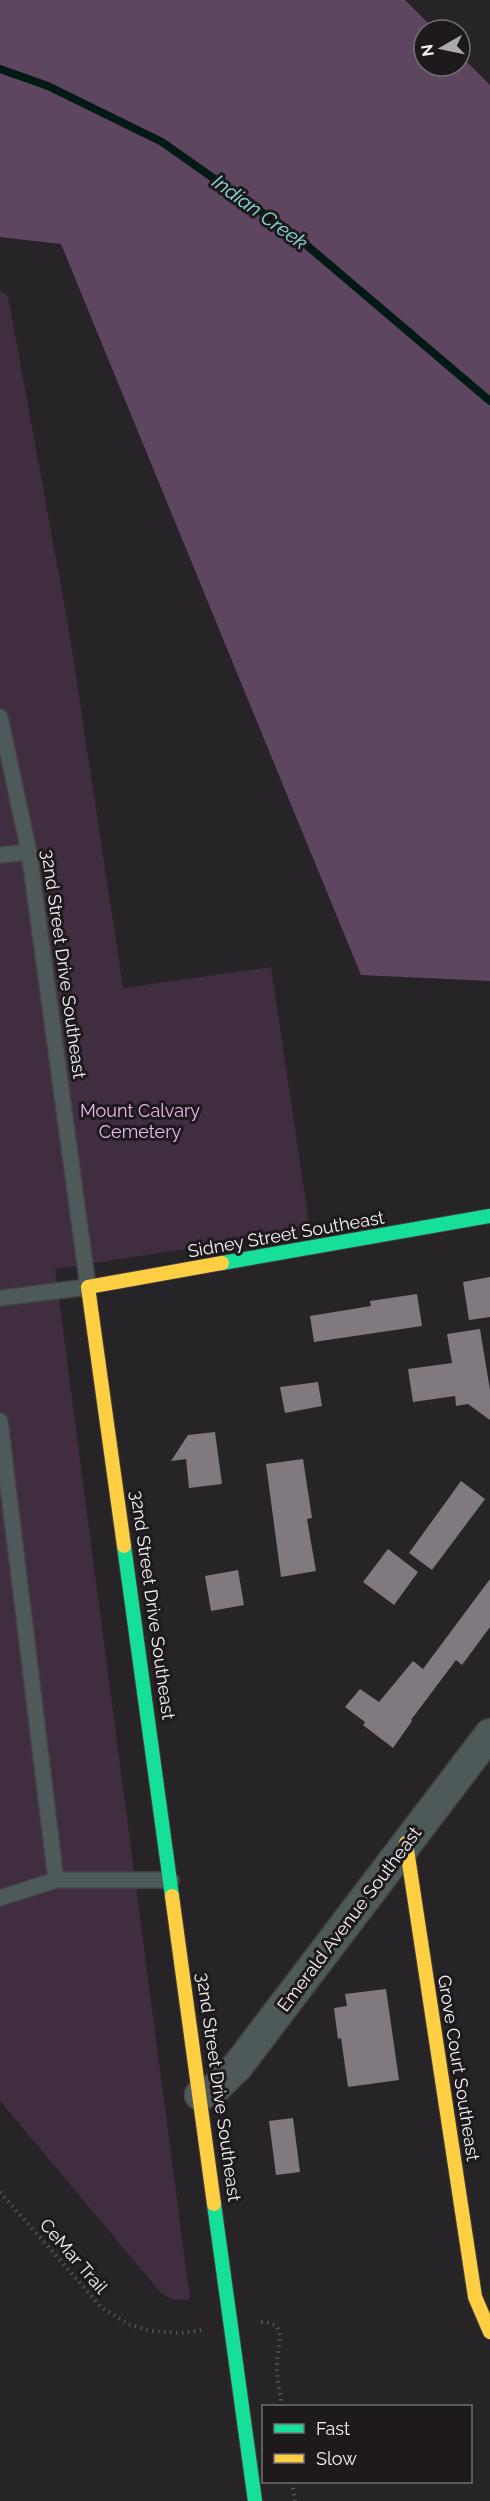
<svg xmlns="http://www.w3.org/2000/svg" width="490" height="2501" viewBox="0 0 490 2501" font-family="Raleway,sans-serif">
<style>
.green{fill:#402e40}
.forest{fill:#5f4660}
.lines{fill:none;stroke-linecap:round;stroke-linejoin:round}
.stream{stroke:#031916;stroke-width:8}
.building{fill:#807980}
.lane-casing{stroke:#434143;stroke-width:18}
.street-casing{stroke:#434143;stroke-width:33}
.fast-casing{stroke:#434143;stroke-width:16}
.slow-casing{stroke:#434143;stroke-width:16}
.path{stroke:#4e5656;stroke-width:4;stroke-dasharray:1.5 4.5;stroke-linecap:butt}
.lane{stroke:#4e5a59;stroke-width:15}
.street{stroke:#4e5a59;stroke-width:30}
.fast{stroke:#16e098;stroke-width:14}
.slow{stroke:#ffcf43;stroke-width:14}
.labels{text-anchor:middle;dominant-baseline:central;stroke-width:6;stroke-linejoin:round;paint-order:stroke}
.street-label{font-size:18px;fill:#f4f2f4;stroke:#1d191d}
.park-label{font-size:18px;fill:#ecb9ee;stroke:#1d191d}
.water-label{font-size:20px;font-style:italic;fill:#85e1d4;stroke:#1d191d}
</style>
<rect width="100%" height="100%" fill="#262426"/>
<path class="green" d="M0 291 8 296 69 630 123 988 271 967 310 1230 55 1269 190 2299C179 2301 172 2300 162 2294L0 2101Z"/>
<path class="forest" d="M0 0H405L435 30H424V66H460V55L490 85V981L361 975 61 244 0 237Z"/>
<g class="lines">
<path class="stream" d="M0 69 48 86 162 142 297 237 490 401"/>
</g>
<path class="building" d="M490 1277V1317L469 1320 463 1282Z
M417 1294 422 1326 314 1342 310 1316 371 1306 370 1301Z
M480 1329 490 1390V1420L468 1404 456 1406 455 1396 413 1402 408 1369 452 1363 447 1334Z
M318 1382 322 1406 285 1413 280 1387Z
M215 1432 222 1484 189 1488 186 1459 171 1461 188 1435Z
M303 1459 312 1518 307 1519 316 1571 281 1577 266 1464Z
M461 1481 485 1499 432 1570 409 1553Z
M388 1549 418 1572 394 1605 363 1582Z
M238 1570 244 1605 211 1611 205 1576Z
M490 1579V1627L462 1665 456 1660 411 1720 412 1721 393 1748 363 1725 365 1722 345 1707 360 1689 379 1702 413 1661 423 1669Z
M386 1989 399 2080 348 2087 341 2038 338 2039 334 2008 347 2006 345 1994Z
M293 2118 300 2172 276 2175 269 2121Z"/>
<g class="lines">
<defs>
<path id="lane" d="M0 717 29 852 88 1287 0 1298
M0 855 29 852
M0 1421 56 1880
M0 1898 56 1880H171"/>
<path id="street" d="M200 2095 213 2090 237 2067 490 1734"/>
<path id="fast" d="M222 1263 490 1216
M124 1546 172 1896
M214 2204 255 2501"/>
<path id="slow" d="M124 1546 88 1287 222 1263
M406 1843 475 2297 490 2332
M172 1896 214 2204"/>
</defs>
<use href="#lane" class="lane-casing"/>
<use href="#street" class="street-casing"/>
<use href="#fast" class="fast-casing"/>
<use href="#slow" class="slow-casing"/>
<path class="path" d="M0 2192 101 2307 128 2324 151 2331 180 2333 203 2330
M261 2322C290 2322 277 2346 277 2363 276 2377 280 2392 282 2406
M292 2482 295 2501"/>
<use href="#lane" class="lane"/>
<use href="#street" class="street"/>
<use href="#fast" class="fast"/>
<use href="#slow" class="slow"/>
</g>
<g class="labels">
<g class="street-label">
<text transform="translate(64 964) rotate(82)">32nd Street Drive Southeast</text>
<text transform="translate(286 1234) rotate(-10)">Sidney Street Southeast</text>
<text transform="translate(153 1605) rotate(82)">32nd Street Drive Southeast</text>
<text transform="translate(349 1919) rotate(-53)">Emerald Avenue Southeast</text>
<text transform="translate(459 2068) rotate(81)">Grove Court Southeast</text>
<text transform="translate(219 2087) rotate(82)">32nd Street Drive Southeast</text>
<text transform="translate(74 2256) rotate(49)">CeMar Trail</text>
</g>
<g class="park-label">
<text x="140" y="1110">Mount Calvary<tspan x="140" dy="21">Cemetery</tspan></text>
</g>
<g class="water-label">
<text transform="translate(260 212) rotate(36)">Indian Creek</text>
</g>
</g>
<rect x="262" y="2405" width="210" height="78" fill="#1d191d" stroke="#737073" stroke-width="1.5"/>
<rect x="274" y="2424" width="30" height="9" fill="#16e098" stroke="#737073" stroke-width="1.5"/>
<text x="316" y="2435" font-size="18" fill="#f4f2f4">Fast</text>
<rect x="274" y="2454" width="30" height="9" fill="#ffcf43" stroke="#737073" stroke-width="1.5"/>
<text x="316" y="2465" font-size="18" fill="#f4f2f4">Slow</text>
<g transform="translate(442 48) rotate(261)"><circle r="28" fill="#1d191d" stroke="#737073" stroke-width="1.5"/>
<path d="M0-4.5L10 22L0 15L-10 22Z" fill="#acaaac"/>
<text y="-9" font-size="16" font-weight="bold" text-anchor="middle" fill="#f4f2f4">N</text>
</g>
</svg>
